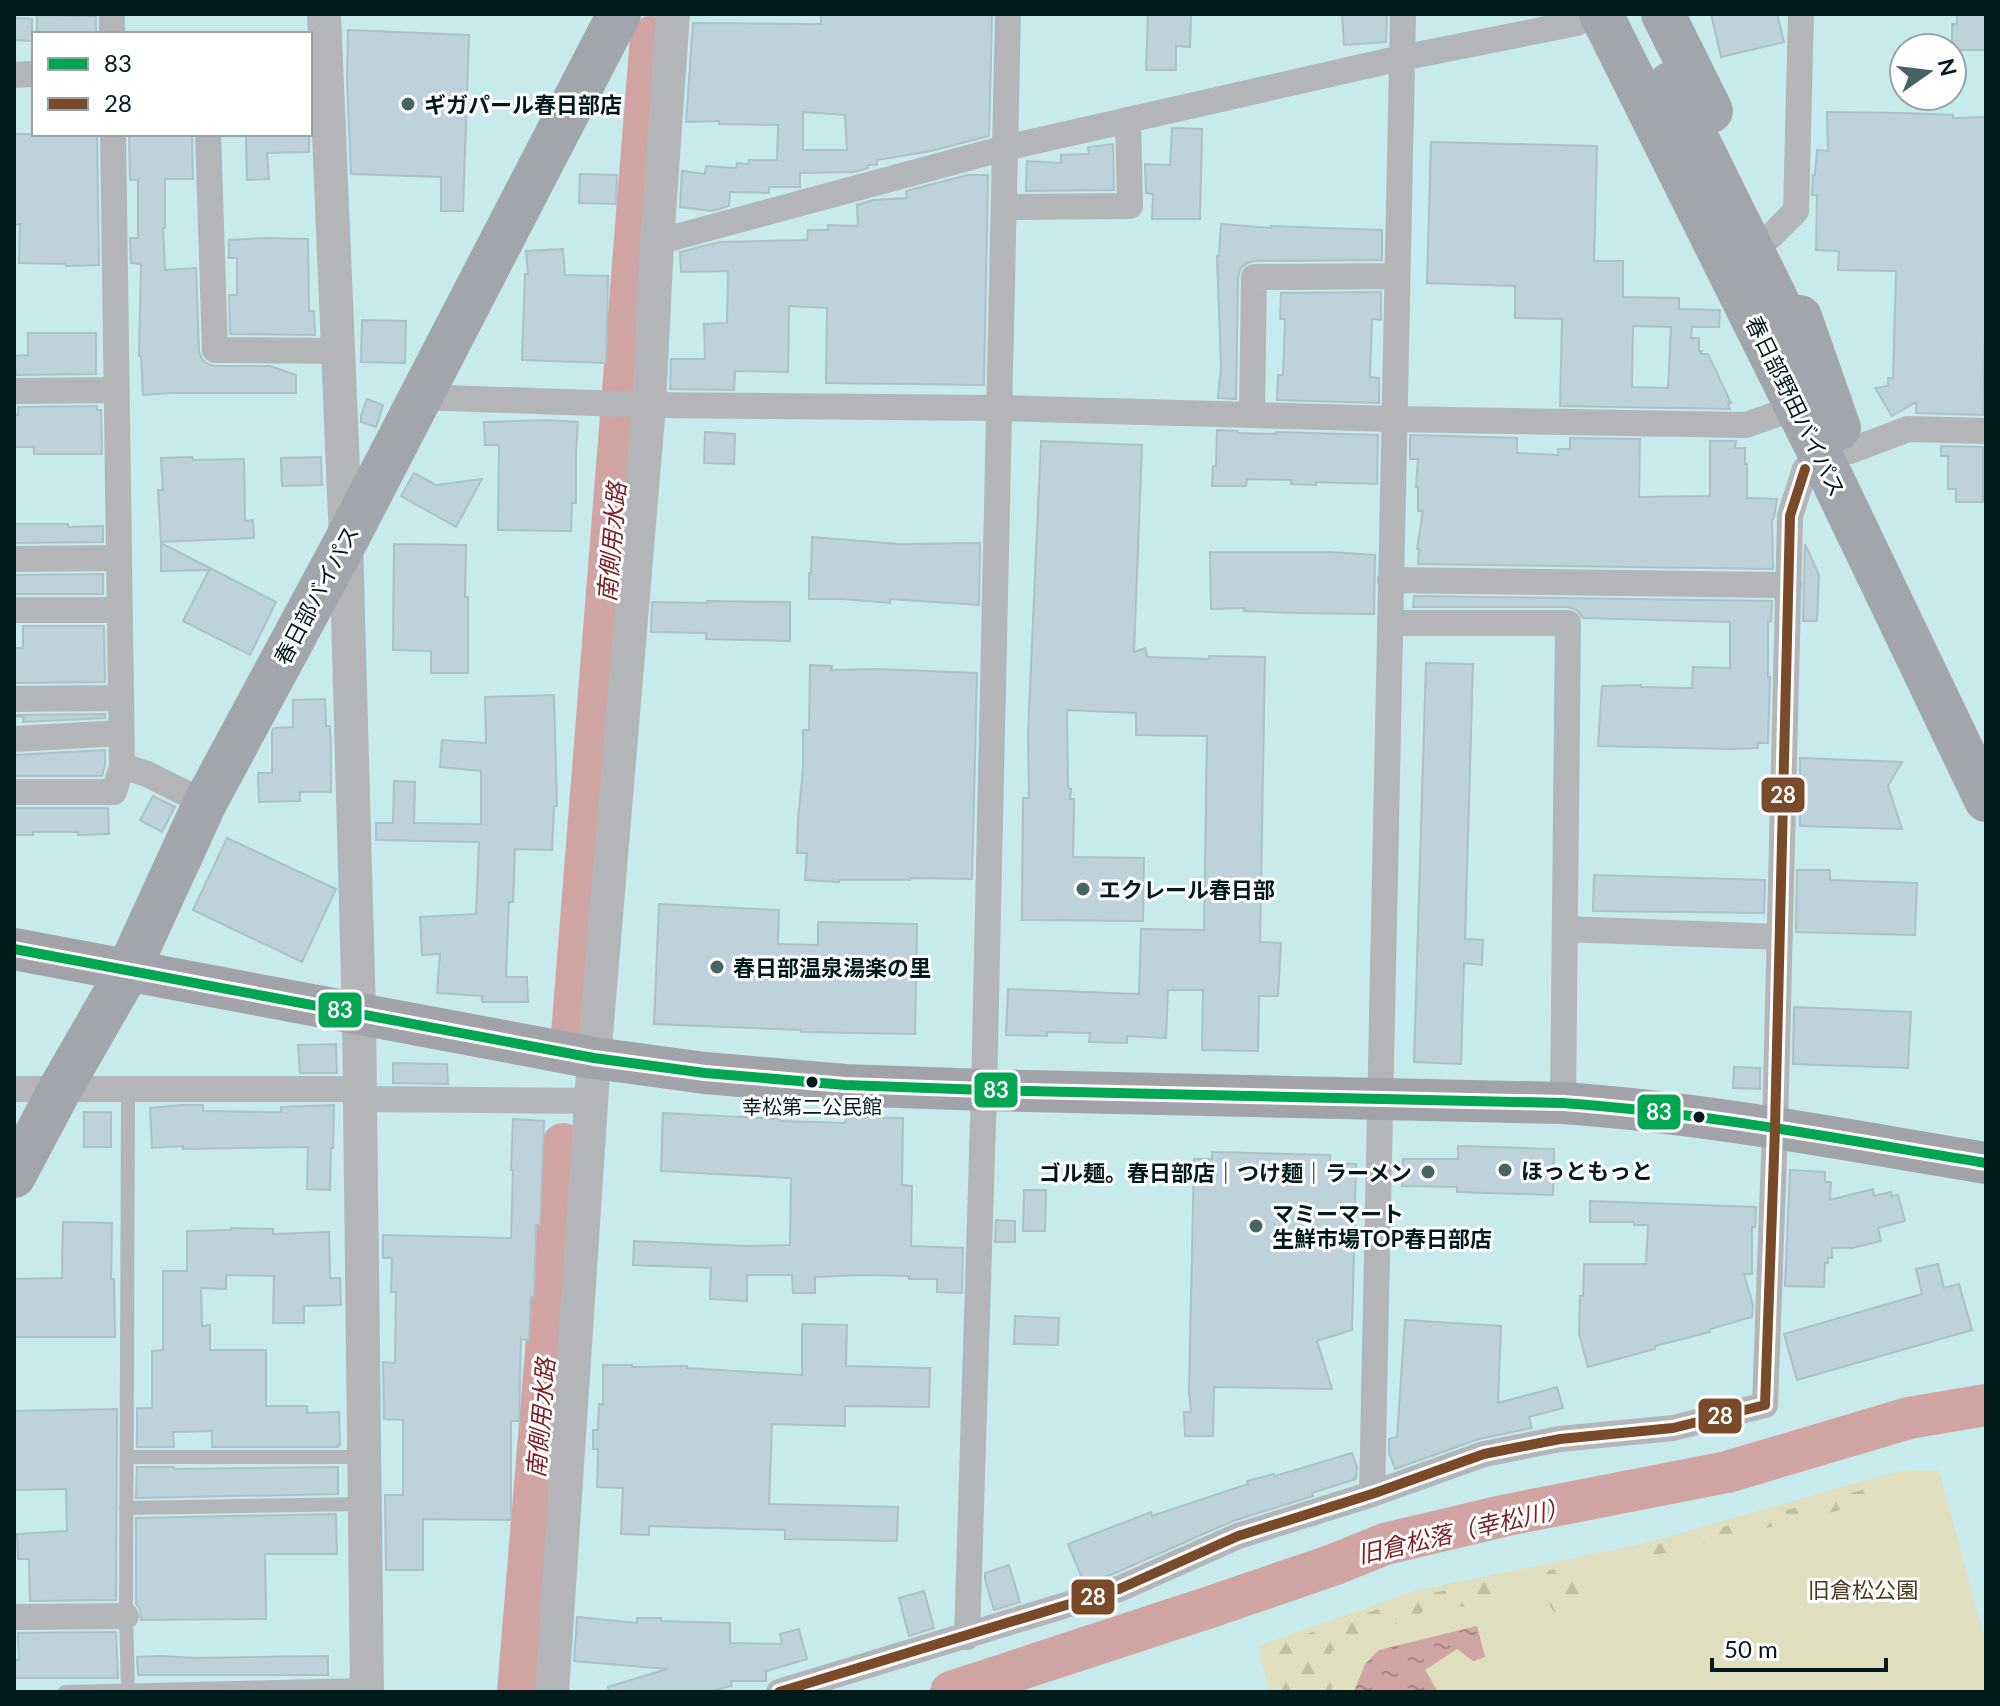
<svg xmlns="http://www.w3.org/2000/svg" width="2000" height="1706" viewBox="0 0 2000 1706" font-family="Lato,'Noto Sans JP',sans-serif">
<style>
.green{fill:#dfdebe}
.forest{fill:url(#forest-firs)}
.water{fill:url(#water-ripples)}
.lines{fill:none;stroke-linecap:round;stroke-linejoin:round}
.river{stroke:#d0a4a2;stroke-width:42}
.building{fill:#bed2db;stroke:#abc0c8;stroke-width:2;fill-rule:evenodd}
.service{stroke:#b3b5b9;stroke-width:14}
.minor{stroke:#b3b5b9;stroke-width:26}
.tertiary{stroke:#b3b5b9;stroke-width:34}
.primary{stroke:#a2a2a9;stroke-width:42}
.trunk{stroke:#a2a5ac;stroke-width:44}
.bus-1-casing{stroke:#fff;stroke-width:16}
.bus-2-casing{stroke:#fff;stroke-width:16}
.bus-1{stroke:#00a651;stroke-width:10}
.bus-2{stroke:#7a4b2a;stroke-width:10}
.poi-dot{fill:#466365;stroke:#fff;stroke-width:3}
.bus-dot{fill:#011a1c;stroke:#fff;stroke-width:3}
.labels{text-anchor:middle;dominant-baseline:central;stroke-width:6;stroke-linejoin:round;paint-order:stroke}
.bus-label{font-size:20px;fill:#011a1c;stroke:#fff}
.poi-label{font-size:22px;font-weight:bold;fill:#011a1c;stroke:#fff;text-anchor:start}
.street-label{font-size:22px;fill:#011a1c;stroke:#fff}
.park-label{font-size:22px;fill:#4a3b1c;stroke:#fff}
.water-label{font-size:24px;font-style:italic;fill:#7e2126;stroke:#fff}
.line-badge{stroke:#fff;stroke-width:3}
.badge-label{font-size:22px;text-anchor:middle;font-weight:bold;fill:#fff}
</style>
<defs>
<pattern id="forest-firs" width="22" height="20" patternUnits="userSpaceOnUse" patternTransform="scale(2)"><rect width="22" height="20" fill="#dfdebe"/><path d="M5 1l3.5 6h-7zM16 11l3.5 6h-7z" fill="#bebea3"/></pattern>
<pattern id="water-ripples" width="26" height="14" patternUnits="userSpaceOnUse" patternTransform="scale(2)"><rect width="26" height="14" fill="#d0a4a2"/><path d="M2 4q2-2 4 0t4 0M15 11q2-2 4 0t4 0" fill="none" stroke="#a68583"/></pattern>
</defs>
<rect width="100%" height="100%" fill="#c7ebed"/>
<path class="green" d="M1939 1470 1986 1644V1692H1269L1258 1646 1414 1591 1642 1544 1899 1471Z"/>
<path class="forest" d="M1866 1489 1865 1504 1640 1559 1608 1579 1599 1570 1598 1560Z
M1578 1566C1588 1591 1585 1596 1570 1617L1553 1611 1539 1582 1549 1570Z
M1512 1577 1517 1597 1474 1608 1434 1603 1407 1624 1366 1623 1355 1646 1331 1651 1335 1678 1331 1692H1277L1273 1677 1277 1646 1331 1625 1417 1596Z"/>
<path class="water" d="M1477 1626 1485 1657 1473 1661 1457 1649 1425 1670 1438 1692H1354L1365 1664 1379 1650Z"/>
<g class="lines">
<path class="river" d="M571 1047 651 37
M518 1692 563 1144
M951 1692 1213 1606 1333 1565 1385 1544 1507 1515 1727 1472 1909 1418 1986 1405"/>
</g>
<path class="building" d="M821 14H992L989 136 931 151 877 160V165H868V168L853 172 800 173V187H769V193L730 192 729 206 712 211 680 207 682 171 705 174 706 166 736 168 737 163 748 164 749 160H777L778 125 719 124V121L686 122 693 23 821 24ZM803 112 845 115 847 150H803Z
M1148 14H1191L1190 47 1176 46V70H1146Z
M1342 14H1387L1386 42 1344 45Z
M1711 14H1777L1784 42 1721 57Z
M1957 14H1986V50H1952V24H1957Z
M37 15 96 16V34H37Z
M14 18 32 19V41L14 40Z
M348 30 469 35 463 211H441V177L351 174 347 79Z
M1827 112 1905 113 1953 115V118L1986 117V293L1983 415 1916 413V402L1892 416 1875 388 1888 386V378H1893L1896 271 1838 270 1839 251 1816 250 1817 195H1812L1813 175H1815L1817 150 1828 151Z
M1172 128 1202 129 1200 219H1152L1153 194 1146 193 1145 164 1170 165Z
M14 134H97L99 265 66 266V264L19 263 20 224 14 225Z
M129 134H192L193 179H165V228H163L165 270 196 268 199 351 202 359 206 363 214 366H270L296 375V393H171L143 395 141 356H139L141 264 131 263 130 238H138V180H130Z
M246 134H309V152L267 153 269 179 247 180Z
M1431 142 1597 146 1594 261H1623V297L1679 298V309L1720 310 1719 327H1692L1691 338H1699V351H1702L1701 354H1708L1731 403 1728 404 1730 409 1560 406 1562 319 1515 318V286L1427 283ZM1633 326 1671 327 1668 388 1632 387Z
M1113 144 1114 190 1026 191 1027 161 1061 163V155L1089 154 1088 147Z
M580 174 617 175 616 204 579 203Z
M968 175H988L984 385 826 383 827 308 789 306 788 372 735 371 734 390 670 389 671 359H705L704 324 727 323 728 271 681 272 680 252 719 242 807 240 808 230H828V225L858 226 857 205 873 200 907 198 906 191Z
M1221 224 1271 228V226L1382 230V260L1254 261 1247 263 1241 268 1238 277 1236 399 1218 398 1221 367 1217 256H1219Z
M265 238 308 239 309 311H314L315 335 230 334 229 295H237V258H229V240Z
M563 249 565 275 608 276 606 363 522 360 525 274H528L526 251Z
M1381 292V320L1372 319 1370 377 1379 378V403L1277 400 1278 375H1283L1285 319H1280L1281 293Z
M362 320 406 321 405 363 361 362Z
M28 333H96V374L16 375 14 356 28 355Z
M367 399 383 405 376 427 361 422V416Z
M97 406V410H101L102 454H34V447H14V415H18V407Z
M547 420 578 422 576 452V503H572L571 531 498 530 499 445H485L484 422Z
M1217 430 1238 431V433L1276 434V432L1378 435 1377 484 1316 482V485L1291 484V480L1247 479 1246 486H1212L1213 466H1216Z
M705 432 735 434 734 464 704 463Z
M1410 435 1517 438V453L1558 455V449H1570V438L1640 439 1639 497 1710 496V441H1736L1735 448H1745V464H1747V498L1777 499 1774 518 1772 520 1773 569 1418 564 1419 549H1417L1423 511H1418V487H1416L1418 459H1410Z
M1041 441 1142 445 1134 652 1145 648 1148 657 1209 659V656L1265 657 1260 942 1281 943 1278 996H1259L1258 1051 1202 1050 1203 990H1168L1166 1038 1127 1036V1043L1089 1042 1090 1033 1047 1032V1036L1006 1035 1008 989 1139 994 1141 929 1204 930 1207 736 1136 735V713L1067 710 1068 788 1071 789 1070 799H1074L1073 857 1144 858 1143 921 1022 920 1023 798H1029L1028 733Z
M1941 446 1983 447V502H1956V489H1948V456H1941Z
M192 457 193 460 244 459 245 521 253 520 254 538 161 542 158 490H163L161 458Z
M321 457 322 485 282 486 281 458Z
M414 473 436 485 482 479 456 527 401 496Z
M14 524H68V527L103 526V542L14 543Z
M812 537 899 544 980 543 979 605 890 599V603L842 599H809V573H811Z
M161 543 276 602 250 655 183 621 209 570 161 571Z
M394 544 466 545 465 597H468V673H431V651L393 650Z
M1805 544 1819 575 1817 621H1803Z
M1210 552H1330L1375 555 1374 614 1297 613 1244 611V608L1211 609Z
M103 574V594H14V575Z
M1414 596 1772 601 1771 621 1768 622V677H1770L1768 743H1758V748L1732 749 1598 746 1602 686 1641 685V687L1692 688 1693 667 1730 668V622L1583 618 1577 610 1568 607H1413Z
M707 601 790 602V641L706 639V633L651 632 652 602 707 603Z
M23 626H104L105 682 14 683V648H23Z
M1426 663 1473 664 1465 939 1483 940 1482 965 1464 963 1461 1064 1414 1062Z
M810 665 832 666 831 670 876 669 977 673 972 879 910 878V880H839V882L805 880 807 853H797L798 820 803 768V730H809Z
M554 695 557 806H554L552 850 515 849 513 902H509L506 977H527L528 1002H482V996L437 993 440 954 422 955 420 917 476 914 479 842 376 840V823H393L394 781 415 782 414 823 481 824V771L440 767 442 740 486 743 485 697Z
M325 699 326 726H330L331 748V792H300V801L259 802 258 773H272V731L274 728 293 727V700Z
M105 714V718L23 722 24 717 14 716V715Z
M105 750V765L102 776H14V755Z
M1800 758 1902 762 1888 786 1902 829 1800 826Z
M153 796 175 807 162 832 140 820Z
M14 808H108L109 834 78 835V832H33V835H14Z
M227 838 336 889 302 962 193 910Z
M1797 870H1830V880L1917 883 1915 935 1796 932Z
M1594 875 1765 880 1764 913 1593 911Z
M659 904 779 910 778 944 818 945V922L917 924 915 1034 801 1032V1030L654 1024Z
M1794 1007 1911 1012 1908 1068 1793 1064Z
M336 1044 337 1073H300L298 1045Z
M393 1063 447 1064 448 1084 393 1083Z
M1734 1067 1760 1068V1089L1733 1088Z
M182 1105H203V1111L281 1112V1107L334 1105 333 1148H331L330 1190 307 1189 308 1147 183 1149V1146L152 1148 150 1108Z
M84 1112H111V1147H84Z
M663 1113 780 1119V1121L845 1123 846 1117 903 1118 902 1185 912 1186 911 1246 963 1248 962 1293 937 1292V1279H909V1276L863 1275 815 1277V1293H793L792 1275H747V1301L710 1299 711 1268 633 1265 634 1241 748 1246 790 1245 791 1178 661 1171Z
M513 1119 544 1121 540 1225H536L534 1298 531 1297 529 1340 521 1339 519 1421H511V1520L423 1519V1570H386L385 1495H403V1420L384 1419 383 1362 395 1363 396 1292H391L392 1258H383V1235L511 1238 513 1170H511Z
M1458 1146 1554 1149 1553 1195 1457 1192V1187L1402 1186 1403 1159H1458Z
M1212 1152 1330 1155V1163L1356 1164 1352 1330 1317 1341 1332 1389 1214 1387 1213 1436H1185L1184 1412H1191L1189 1392 1194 1159H1212Z
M1790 1170 1825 1172V1182H1831L1830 1200 1873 1189 1874 1196 1891 1192 1892 1196 1898 1195 1905 1221 1878 1228 1881 1241 1852 1248H1832V1258H1828V1263H1825L1824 1287 1785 1286Z
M1024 1190H1046L1045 1231H1023Z
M1590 1201 1756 1207 1755 1227H1752V1274H1744L1753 1305 1752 1317 1710 1329V1332L1655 1346V1349L1588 1367 1579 1334 1580 1296H1583L1584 1264H1646L1648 1225H1634V1222H1590Z
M996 1220 1015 1221V1242H995Z
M63 1222 112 1223 111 1279H114L115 1337H14V1279L62 1278Z
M231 1228 273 1229V1234L329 1232 330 1278H340L341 1305 304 1306V1323H273L274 1276 226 1275V1289L201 1288 202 1326 210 1325V1350H266V1406H307V1413L339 1412 340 1445H338V1447H212V1431L173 1432 174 1447H137V1408H152V1351L163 1350V1271H187V1231L231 1230Z
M1938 1264 1944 1288 1959 1284 1972 1330 1797 1380 1784 1334 1922 1294 1916 1269Z
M1015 1316 1059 1318 1058 1345 1014 1344Z
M1405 1320 1501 1326 1498 1403 1557 1387 1563 1408 1529 1417 1532 1428 1479 1439 1395 1469 1389 1453V1439L1397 1437Z
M802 1324 847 1325 846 1366 930 1368 929 1407 845 1406V1426L772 1424 769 1504 898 1507 897 1541 785 1539V1530L649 1526V1535L621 1534 623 1488 597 1487 598 1449H593V1430H598L599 1404 603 1405V1365H632V1367L687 1366V1368L802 1375Z
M117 1409 116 1600 30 1601 29 1559H18L17 1534 67 1531 66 1489 14 1490V1411Z
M1352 1453 1357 1467 1356 1479 1312 1493 1313 1496 1233 1521 1113 1574 1084 1583 1068 1544 1151 1512 1152 1516 1248 1484 1247 1481 1274 1474 1275 1476Z
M137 1467H174V1469L338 1467V1494L136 1498Z
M336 1514 337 1554H265L266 1619 141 1620 140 1609 136 1604V1518Z
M1009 1565 1020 1602 994 1610 985 1579V1573Z
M924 1591 934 1628 909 1636 899 1598Z
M577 1617 637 1623V1618H661V1621L730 1623V1643L782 1644 780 1634 799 1629 807 1659 766 1671V1681H731L732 1686 706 1692H609L608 1687 667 1669 574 1661Z
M116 1632 118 1678H14V1660H19L18 1633Z
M161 1656 195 1658 328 1656V1675H138L137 1657Z"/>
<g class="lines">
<path class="service" d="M128 1089 126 1616 128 1692
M127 1457H364
M126 1508 365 1504
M65 1692 366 1685"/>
<path class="minor" d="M112 14V34
M14 75 34 74
M113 134 122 766 147 774 205 803
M208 134 215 350 338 351
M1004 207 1130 206 1128 120
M1771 236 1796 211 1801 14
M657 242 1005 148 1401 58 1577 23
M14 391 117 390
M419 397 649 405 1000 408 1394 419 1746 425 1777 414
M1252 415 1254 277 1397 276
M1850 451 1908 429 1986 431
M14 559 119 558
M1390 580 1789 585
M14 610H120
M1390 623H1568L1563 1103
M14 699 121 698
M14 739 121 733
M14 792H114L122 766
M1565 929 1780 937
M14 1089H360
M360 1099 591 1101
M1372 1494 1403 14
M14 1617 126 1616
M967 1637 984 1090 1008 14
M779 1692 1119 1589 1238 1536 1372 1494 1484 1454 1560 1439 1673 1428 1765 1405 1775 1128 1790 516 1805 469"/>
<path class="tertiary" d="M324 14 346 541 359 1015 367 1692
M552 1692 594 1058 649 405 657 242 673 14"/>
<path class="primary" d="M14 949 594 1058 705 1073 845 1085 984 1090 1563 1103C1706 1113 1845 1140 1986 1163"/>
<path class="trunk" d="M1601 14 1826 466 1986 800
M1663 14 1711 111
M1670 84 1801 349
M1800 317 1839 428
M14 1176 60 1089 128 971 205 803 346 541 619 14"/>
<defs>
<path id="bus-1" d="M14 949 594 1058 705 1073 845 1085 984 1090 1563 1103C1706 1113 1845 1140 1986 1163"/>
<path id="bus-2" d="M779 1692 1119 1589 1238 1536 1372 1494 1484 1454 1560 1439 1673 1428 1765 1405 1775 1128 1790 516 1805 469"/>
</defs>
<use href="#bus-1" class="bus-1-casing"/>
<use href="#bus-2" class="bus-2-casing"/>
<use href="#bus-1" class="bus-1"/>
<use href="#bus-2" class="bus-2"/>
</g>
<g class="poi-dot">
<circle cx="408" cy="104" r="8"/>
<circle cx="1083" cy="889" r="8"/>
<circle cx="717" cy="967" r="8"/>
<circle cx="1505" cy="1170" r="8"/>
<circle cx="1428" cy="1172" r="8"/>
<circle cx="1256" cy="1226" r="8"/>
</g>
<g class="bus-dot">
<circle cx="812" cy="1082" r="7"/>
<circle cx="1699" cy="1117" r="7"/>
</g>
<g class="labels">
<g class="bus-label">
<text x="812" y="1106">幸松第二公民館</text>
</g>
<g class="poi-label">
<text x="424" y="104">ギガパール春日部店</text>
<text x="1099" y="889">エクレール春日部</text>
<text x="733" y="967">春日部温泉湯楽の里</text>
<text x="1521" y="1170">ほっともっと</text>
<text x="1412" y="1172" text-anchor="end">ゴル麺。春日部店｜つけ麺｜ラーメン</text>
<text x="1272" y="1213">マミーマート<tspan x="1272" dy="25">生鮮市場TOP春日部店</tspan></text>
</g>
<g class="street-label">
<text transform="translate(1796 406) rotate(64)">春日部野田バイパス</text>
<text transform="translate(316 595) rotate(-62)">春日部バイパス</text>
</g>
<g class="park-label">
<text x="1863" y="1589">旧倉松公園</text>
</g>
<g class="water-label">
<text transform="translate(611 542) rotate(-85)">南側用水路</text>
<text transform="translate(540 1418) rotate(-85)">南側用水路</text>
<text transform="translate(1463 1530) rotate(-13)">旧倉松落（幸松川）</text>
</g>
</g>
<g class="line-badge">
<rect x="1760" y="776" width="46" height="38" rx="8" fill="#7a4b2a"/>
<rect x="317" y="991" width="46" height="38" rx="8" fill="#00a651"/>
<rect x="973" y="1071" width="46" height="38" rx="8" fill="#00a651"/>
<rect x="1636" y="1093" width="46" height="38" rx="8" fill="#00a651"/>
<rect x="1697" y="1397" width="46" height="38" rx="8" fill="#7a4b2a"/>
<rect x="1070" y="1578" width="46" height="38" rx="8" fill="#7a4b2a"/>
</g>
<g class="badge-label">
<text x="1783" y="803">28</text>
<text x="340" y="1018">83</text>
<text x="996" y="1098">83</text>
<text x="1659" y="1120">83</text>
<text x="1720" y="1424">28</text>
<text x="1093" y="1605">28</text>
</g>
<rect width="2000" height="1706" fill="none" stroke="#011a1c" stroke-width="32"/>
<rect x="32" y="32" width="280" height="104" fill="#ffffff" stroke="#99a3a4" stroke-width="2"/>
<rect x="48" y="58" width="40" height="12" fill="#00a651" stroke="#99a3a4" stroke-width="2"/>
<text x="104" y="72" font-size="24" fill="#011a1c">83</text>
<rect x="48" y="98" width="40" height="12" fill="#7a4b2a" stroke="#99a3a4" stroke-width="2"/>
<text x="104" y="112" font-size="24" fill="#011a1c">28</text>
<g transform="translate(1928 72) rotate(76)"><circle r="38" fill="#ffffff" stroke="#99a3a4" stroke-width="2"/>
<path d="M0-6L14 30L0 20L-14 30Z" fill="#466365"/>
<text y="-12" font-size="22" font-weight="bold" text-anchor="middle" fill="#011a1c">N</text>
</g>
<path d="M1712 1658v12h174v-12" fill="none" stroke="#011a1c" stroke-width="4"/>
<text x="1724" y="1658" font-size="24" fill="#011a1c" stroke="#ffffff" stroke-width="6" paint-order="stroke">50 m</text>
</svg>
